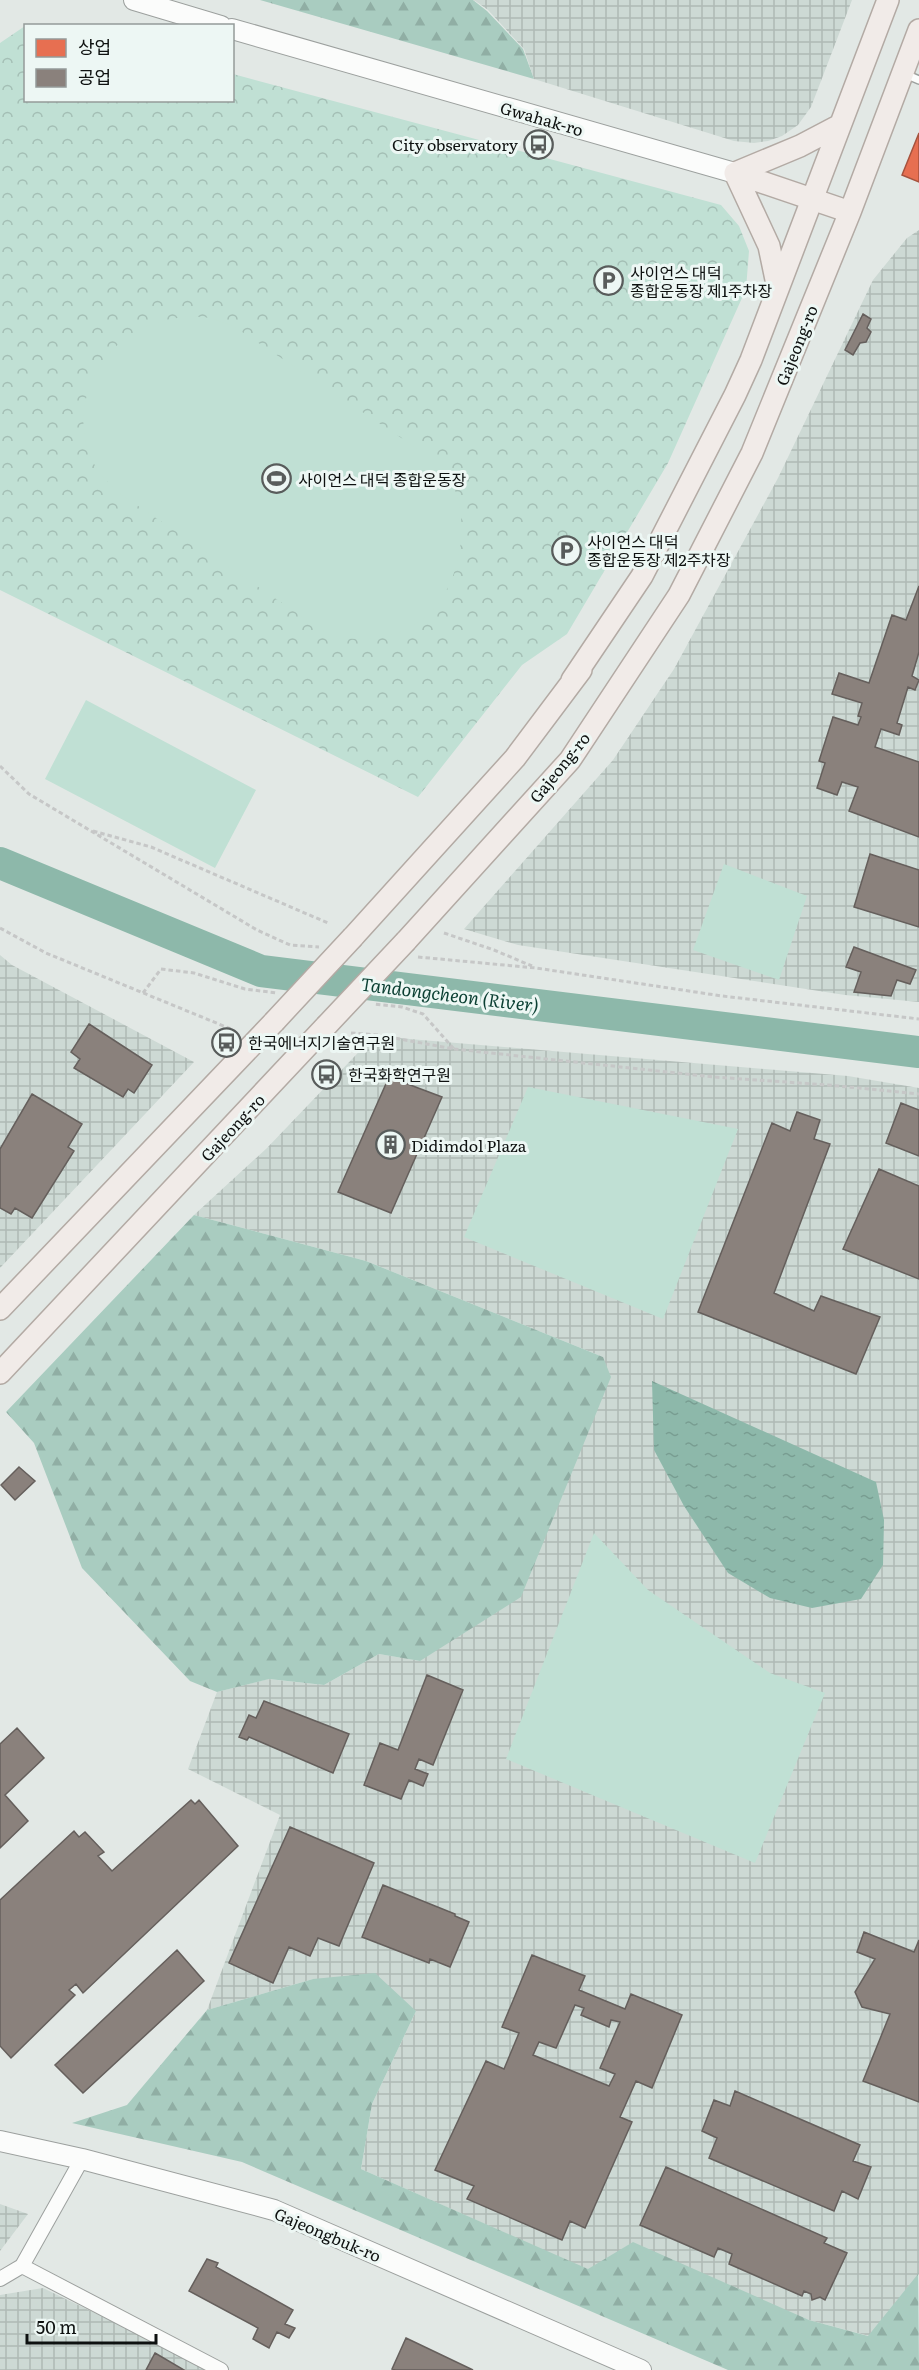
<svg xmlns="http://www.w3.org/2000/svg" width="919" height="2370" viewBox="0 0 919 2370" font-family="Literata,'Noto Sans KR',serif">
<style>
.industrial{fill:url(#industrial-grid)}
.forest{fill:url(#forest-firs)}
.park{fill:url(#park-crowns)}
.garden{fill:#c0e0d4}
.water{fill:url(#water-ripples)}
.shops{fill:#e76f51;stroke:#a6533e;stroke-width:1.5}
.industry{fill:#8a817c;stroke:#655f5c;stroke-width:1.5;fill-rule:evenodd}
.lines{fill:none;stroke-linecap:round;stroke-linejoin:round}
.river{stroke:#8db8aa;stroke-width:32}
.service-casing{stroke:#9ca09e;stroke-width:10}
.minor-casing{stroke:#9ca09e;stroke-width:16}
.secondary-casing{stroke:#9ca09e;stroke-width:22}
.primary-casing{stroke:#b3aaa4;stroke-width:24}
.path{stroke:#c6c7c7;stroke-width:3;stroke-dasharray:4.5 3;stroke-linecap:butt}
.service{stroke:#fbfcfb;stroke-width:7}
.minor{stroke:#fbfcfb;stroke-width:14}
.secondary{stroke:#fbfcfb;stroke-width:20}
.primary{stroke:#f1ebe8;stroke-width:21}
.primary-bridge-casing{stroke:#b3aaa4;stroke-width:24;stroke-linecap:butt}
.primary-bridge{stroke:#f1ebe8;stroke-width:21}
.labels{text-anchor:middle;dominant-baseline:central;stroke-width:6;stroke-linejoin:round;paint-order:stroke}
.street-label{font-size:16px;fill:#0e1110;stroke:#edf7f4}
.poi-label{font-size:16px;fill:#0e1110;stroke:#edf7f4;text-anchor:start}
.water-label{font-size:18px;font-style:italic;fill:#0a3f32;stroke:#edf7f4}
</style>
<defs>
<pattern id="industrial-grid" width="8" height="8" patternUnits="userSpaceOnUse" patternTransform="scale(1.5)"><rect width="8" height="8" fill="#cdd9d4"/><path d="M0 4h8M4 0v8" fill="none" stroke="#afb9b5"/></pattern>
<pattern id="forest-firs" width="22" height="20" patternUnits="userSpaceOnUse" patternTransform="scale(1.5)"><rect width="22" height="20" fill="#a9ccc0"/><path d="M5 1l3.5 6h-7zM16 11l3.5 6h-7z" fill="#90aea4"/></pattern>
<pattern id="park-crowns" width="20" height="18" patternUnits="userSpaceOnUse" patternTransform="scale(1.5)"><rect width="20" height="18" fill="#c0e0d4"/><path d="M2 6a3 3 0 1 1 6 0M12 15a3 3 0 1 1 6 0" fill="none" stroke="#a4bfb5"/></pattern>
<pattern id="water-ripples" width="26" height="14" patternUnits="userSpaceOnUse" patternTransform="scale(1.5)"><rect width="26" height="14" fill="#8db8aa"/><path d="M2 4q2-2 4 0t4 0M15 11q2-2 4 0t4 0" fill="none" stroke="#789d91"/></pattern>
</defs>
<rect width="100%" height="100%" fill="#e2e8e5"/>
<path class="industrial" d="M474 0H852L811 107 798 125 782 136 768 141 754 143 734 141 534 79 524 49 488 10Z
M919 230V1002L845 995 518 945 464 929 613 760 674 669 778 478 873 280 907 238Z
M0 955 12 965 194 1062 0 1268Z
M374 1036 848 1076 919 1088V2274L869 2336 809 2320 588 2270 361 2169 372 2104 416 2011 313 1979 207 2010 280 1815 188 1769 217 1692 268 1679 324 1685 379 1654 420 1661 603 1357 366 1261 194 1215 267 1148Z
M0 2204 28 2214 0 2251Z
M43 2288 155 2342 206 2370H0V2295Z"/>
<path class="forest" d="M260 0H473L487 11 523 49 534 79Z
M194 1215 366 1261 603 1357 611 1377 521 1597 420 1661 379 1654 324 1685 269 1679 217 1692 190 1681 82 1568 34 1443 6 1412Z
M375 1973 416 2011 372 2104 361 2169 588 2269 633 2242 809 2320 868 2336 918 2274 919 2370H728L242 2162 72 2123 127 2105 207 2010 313 1979Z"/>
<path class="park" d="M25 26 26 100H232L233 74 721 205 739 226 749 251 746 289 668 463 567 634 522 665 418 797 0 590V43Z"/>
<path class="garden" d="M190 316 211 318 233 326 427 455C432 460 440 464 444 470 476 512 462 592 420 621 393 640 363 642 331 636L116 491C107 481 97 471 91 458 69 409 97 347 145 327 159 321 175 318 190 316Z
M86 700 256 790 215 868 45 779Z
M724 864 807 896 779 980 693 950Z
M528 1087 738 1129 663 1319 464 1237Z
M594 1533 648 1590 770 1673 825 1693 755 1863 506 1759Z"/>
<path class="water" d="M652 1381 876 1482 884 1520 883 1565 861 1599 812 1608 770 1598 728 1573 684 1506 654 1450Z"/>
<path class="shops" d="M919 133V182L902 175Z"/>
<path class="industry" d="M863 314 871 319 867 328 871 332 866 342 860 343 853 355 845 350Z
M919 586V652L912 676 919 680 915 690 908 687 897 723 902 725 899 735 881 729 875 747 919 762V837L849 811 858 787 842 782 837 795 817 788 825 763 819 761 833 717 858 725 861 717 858 716 862 703 832 694 839 673 869 683 892 615 906 620Z
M870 854 919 870V927L854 907Z
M854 947 916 970 910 984 897 980 891 996 854 992 861 972 846 967Z
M89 1024 152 1065 134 1093 128 1089 123 1097 74 1068 80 1059 71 1052Z
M389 1077 442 1097 391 1213 338 1192Z
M32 1094 82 1124 68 1147 74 1151 32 1218 15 1208 11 1214 0 1208V1149Z
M901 1103 919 1110V1156L886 1143Z
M797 1112 820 1120 814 1139 830 1144 774 1293 814 1311 821 1296 880 1317 856 1374 698 1312 772 1123 790 1131Z
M879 1169 919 1186V1279L843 1249Z
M19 1467 35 1481 15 1500 1 1485Z
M427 1675 463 1690 433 1765 419 1759 415 1769 428 1774 423 1786 409 1780 401 1799 364 1785 380 1743 398 1750Z
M264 1701 349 1734 333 1773 249 1737 247 1740 239 1737 249 1715 256 1718Z
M17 1728 44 1758 5 1795 28 1821 0 1848V1744Z
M191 1800 195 1804 199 1800 238 1846 83 1993 76 1984 69 1990 75 1995 11 2058 0 2046V1900L74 1831 79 1837 85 1832 104 1852 98 1856 112 1871Z
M290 1827 374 1863 339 1946 318 1938 310 1956 289 1947 273 1983 229 1963Z
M383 1885 455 1914V1916L469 1922 450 1967 430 1959 429 1963 362 1937Z
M864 1932 914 1952 919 1940V2102L863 2081 890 2014 862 2007 855 1992 875 1959 857 1952Z
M177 1950 204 1981 83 2093 55 2065Z
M532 1955 585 1976 579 1990 625 2009 631 1994 682 2015 652 2088 636 2081 620 2117 632 2122 585 2228 570 2221 562 2240 467 2199 474 2186 435 2170 486 2061 504 2069 519 2033 502 2027ZM575 2005 584 2008 581 2015 609 2027 611 2020 620 2022 600 2068 615 2074 609 2086 533 2055 539 2042 556 2048Z
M735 2091 860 2145 853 2161 871 2167 858 2199 842 2191 834 2211 709 2158 717 2138 702 2131 714 2100 730 2106Z
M666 2167 827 2238 824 2243 847 2253 825 2300 820 2297 812 2300 811 2294 804 2291 802 2296 729 2264 732 2254 718 2248 714 2257 640 2225Z
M207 2259 218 2263 216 2267 293 2310 285 2324 295 2328 289 2338 277 2332 269 2348 253 2339 258 2328 189 2291Z
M406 2338 473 2370H395L392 2369Z
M155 2353 184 2370H146Z"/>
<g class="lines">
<path class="river" d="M0 863 261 971 919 1052"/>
<defs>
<path id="service" d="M905 74 919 80"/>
<path id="minor" d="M22 2266 221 2370
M0 2279 22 2266 82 2159"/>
<path id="secondary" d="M134 0 221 26
M232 29 735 173
M0 2141 82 2159 274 2210 641 2370"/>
<path id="primary" d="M735 173 769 246 778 289
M735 173 850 212
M735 173 800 146 840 125
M353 937 515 758 581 670 572 680 642 576 735 395 751 360 888 0
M406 941 570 760 679 595 752 453 850 212 919 30
M0 1309 274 1022
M0 1373 326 1026"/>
</defs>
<use href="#service" class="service-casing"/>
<use href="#minor" class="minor-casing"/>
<use href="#secondary" class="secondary-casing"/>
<use href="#primary" class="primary-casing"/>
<path class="path" d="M0 766 29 794 257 930 290 945 319 947
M93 831 151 847 328 923
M0 928 46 953 231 1029
M444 933 494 950 532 966
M418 957 536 968 722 996 919 1019
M143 993 161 969 194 973 245 989 277 993
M351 1033 378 1035 454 1049 423 1014 402 1007 373 1004
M454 1049 714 1077 828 1085 919 1094"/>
<use href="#service" class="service"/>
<use href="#minor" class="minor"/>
<use href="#secondary" class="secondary"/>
<use href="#primary" class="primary"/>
<defs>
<path id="primary-bridge" d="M274 1022 353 937
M326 1026 406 941"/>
</defs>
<use href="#primary-bridge" class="primary-bridge-casing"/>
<use href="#primary-bridge" class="primary-bridge"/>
</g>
<defs>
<symbol id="bus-ring" viewBox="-11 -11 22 22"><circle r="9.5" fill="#edf7f4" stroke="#585c5b" stroke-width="1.5"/><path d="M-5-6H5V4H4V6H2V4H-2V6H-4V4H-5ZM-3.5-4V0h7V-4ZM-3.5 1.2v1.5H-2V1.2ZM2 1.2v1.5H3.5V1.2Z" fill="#585c5b"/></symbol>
<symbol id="parking-ring" viewBox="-11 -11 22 22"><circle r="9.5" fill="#edf7f4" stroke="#585c5b" stroke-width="1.5"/><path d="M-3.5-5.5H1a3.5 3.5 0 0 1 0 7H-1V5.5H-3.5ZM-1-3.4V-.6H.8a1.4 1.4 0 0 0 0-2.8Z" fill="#585c5b"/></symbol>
<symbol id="stadium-ring" viewBox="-11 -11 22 22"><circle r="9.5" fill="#edf7f4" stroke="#585c5b" stroke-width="1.5"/><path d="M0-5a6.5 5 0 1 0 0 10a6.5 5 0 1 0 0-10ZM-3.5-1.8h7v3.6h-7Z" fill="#585c5b"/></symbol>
<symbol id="building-ring" viewBox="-11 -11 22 22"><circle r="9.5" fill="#edf7f4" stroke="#585c5b" stroke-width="1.5"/><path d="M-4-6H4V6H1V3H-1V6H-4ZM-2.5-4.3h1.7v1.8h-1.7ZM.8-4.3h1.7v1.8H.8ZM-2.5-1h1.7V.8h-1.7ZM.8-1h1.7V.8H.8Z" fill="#585c5b"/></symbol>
</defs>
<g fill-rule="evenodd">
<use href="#bus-ring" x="522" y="128" width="33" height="33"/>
<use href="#parking-ring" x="592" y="264" width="33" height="33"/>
<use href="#stadium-ring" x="260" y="462" width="33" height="33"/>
<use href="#parking-ring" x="550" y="534" width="33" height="33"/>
<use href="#bus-ring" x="210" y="1026" width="33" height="33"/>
<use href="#bus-ring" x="310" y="1058" width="33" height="33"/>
<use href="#building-ring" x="374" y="1128" width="33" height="33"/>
</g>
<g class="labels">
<g class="street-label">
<text transform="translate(542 118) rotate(16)">Gwahak-ro</text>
<text transform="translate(796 345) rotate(-68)">Gajeong-ro</text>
<text transform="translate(559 767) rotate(-51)">Gajeong-ro</text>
<text transform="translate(232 1127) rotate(-47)">Gajeong-ro</text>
<text transform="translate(328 2234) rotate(23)">Gajeongbuk-ro</text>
</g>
<g class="poi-label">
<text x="518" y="144" text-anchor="end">City observatory</text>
<text x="630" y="272">사이언스 대덕<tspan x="630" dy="18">종합운동장 제1주차장</tspan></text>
<text x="298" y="479">사이언스 대덕 종합운동장</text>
<text x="587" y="541">사이언스 대덕<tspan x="587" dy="18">종합운동장 제2주차장</tspan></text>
<text x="248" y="1042">한국에너지기술연구원</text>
<text x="348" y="1074">한국화학연구원</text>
<text x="411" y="1145">Didimdol Plaza</text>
</g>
<g class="water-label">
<text transform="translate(450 994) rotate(7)">Tandongcheon (River)</text>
</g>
</g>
<rect x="24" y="24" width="210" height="78" fill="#edf7f4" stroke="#949b99" stroke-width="1.5"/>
<rect x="36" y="39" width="30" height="18" fill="#e76f51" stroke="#949b99" stroke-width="1.5"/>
<text x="78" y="54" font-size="18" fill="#0e1110">상업</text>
<rect x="36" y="69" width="30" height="18" fill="#8a817c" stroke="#949b99" stroke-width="1.5"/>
<text x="78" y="84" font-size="18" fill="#0e1110">공업</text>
<path d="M27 2334v9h129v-9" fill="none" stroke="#0e1110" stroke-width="3"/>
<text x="36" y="2334" font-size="18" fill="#0e1110" stroke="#edf7f4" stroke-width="4.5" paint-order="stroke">50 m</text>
</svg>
